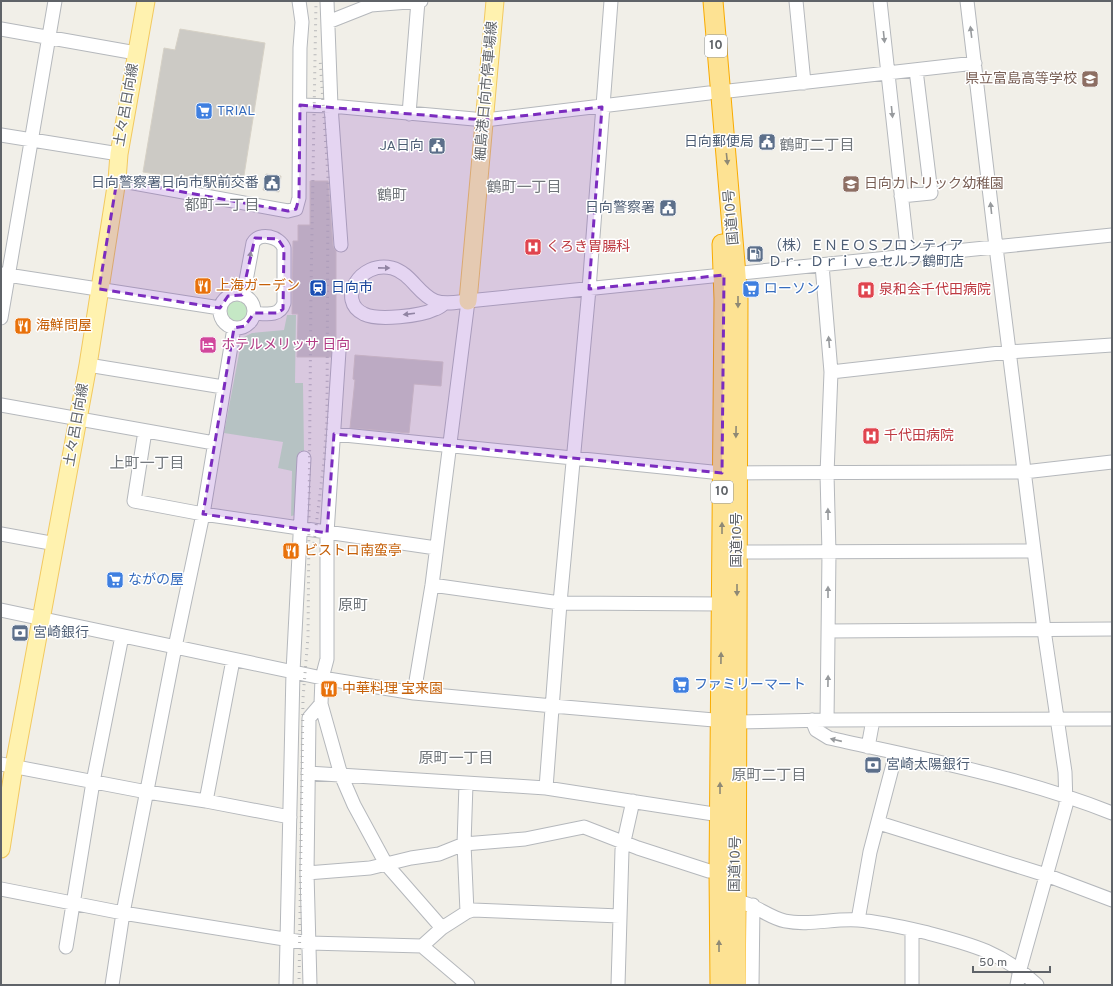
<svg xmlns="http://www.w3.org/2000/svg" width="1113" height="986" viewBox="0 0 1113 986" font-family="Overpass,'Noto Sans JP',sans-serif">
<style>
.green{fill:#c5e8c5}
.building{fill:#cccac5;stroke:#d6d1c6}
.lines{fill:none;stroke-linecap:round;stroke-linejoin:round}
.minor-casing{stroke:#b5b8bc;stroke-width:15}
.major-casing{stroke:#f2c960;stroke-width:19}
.highway-casing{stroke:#f9ab00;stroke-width:21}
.minor{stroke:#fff;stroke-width:13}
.major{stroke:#fff2af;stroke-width:17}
.highway{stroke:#fde293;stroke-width:19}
.rail{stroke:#b6b7b8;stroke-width:3;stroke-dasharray:1 5;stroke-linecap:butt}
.oneway{fill:#979a9d}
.oneway2{fill:#8e8975}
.marked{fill:#7b2cbf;fill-opacity:0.2;stroke:#7b2cbf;stroke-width:3;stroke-dasharray:8 5;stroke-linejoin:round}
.labels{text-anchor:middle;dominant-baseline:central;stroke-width:3;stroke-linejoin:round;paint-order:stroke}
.shield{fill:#fff;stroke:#8f9295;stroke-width:1}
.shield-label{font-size:13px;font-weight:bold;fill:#5f6368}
.education-label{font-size:14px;fill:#785e54;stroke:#fff;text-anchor:end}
.street-label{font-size:14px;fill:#5f6368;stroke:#fff}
.shop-label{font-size:14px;fill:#366cbe;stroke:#fff;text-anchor:start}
.service-label{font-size:14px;fill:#4e5e75;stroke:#fff;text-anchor:end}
.health-label{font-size:14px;fill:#be3a42;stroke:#fff;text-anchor:start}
.food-label{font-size:14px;fill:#c56008;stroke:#fff;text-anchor:start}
.transit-label{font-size:14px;fill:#164399;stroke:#fff;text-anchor:start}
.hotel-label{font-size:14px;fill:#b23c85;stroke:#fff;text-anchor:start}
.neighbourhood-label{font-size:15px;fill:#70757a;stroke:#fff}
</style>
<rect width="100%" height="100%" fill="#f1efe8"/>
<path class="green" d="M227 311a10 10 0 1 1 20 0a10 10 0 1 1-20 0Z
M287 315H296L295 383H303L304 451H300L296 515 291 516 292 471 278 468 283 442 224 433 242 338 252 333 284 330Z"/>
<path class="building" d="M180 29 265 43 242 188 143 172 164 48 175 50Z
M266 174 281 176 279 192 263 190Z
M310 181H328L333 246 336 251V344L332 347 331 357H297L298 314H292L293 241H298V225H310Z
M355 355 443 362 441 386 414 384 409 433 350 428 355 380 353 379Z"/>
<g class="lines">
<defs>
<path id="minor" d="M327 1 331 106 485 120 709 93
M796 1 804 83
M880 1 908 256
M967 1 996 247 1044 630 1065 772 1066 805 1020 969 1017 985
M328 22 371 5 421 1
M1 29 136 53
M720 92 975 63
M300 105 331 106 341 245
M409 114 418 1
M1 135 119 154
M117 180 288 211 296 209 299 198 300 48 302 22 299 1
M901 196 931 193 916 70
M822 265 831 372 827 474 829 553 827 720
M1 274 220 308
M220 311a17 17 0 1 1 34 0a17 17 0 1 1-34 0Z
M242 295 245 286 253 243C260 231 280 237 284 248V303C280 317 266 314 254 313
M445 303C442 305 439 308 435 309 421 316 378 321 364 314 336 301 360 260 392 268 411 273 418 294 435 301 445 305 458 302 468 301L1112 235
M1 318 55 1
M339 351 327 533V659L322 678 321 704 341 775 354 805 386 864 442 928 467 912 473 910 620 916
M88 365 223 387
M831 372 1009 352 1112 345
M1 405 214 443
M145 431 134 501 203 514 436 548
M334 434 722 473 1024 472 1112 462
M1 534 56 544
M737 552 1034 551
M432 585 560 603 722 604
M1 610 322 678 414 693 553 706 737 722 827 720 1112 719
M828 631 1112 629
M414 693 432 585 468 301
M812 720 816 730 829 738C924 759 1021 777 1112 813
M868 747 873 720
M1 764 147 792 206 801 233 660
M308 773 546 788 720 815
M466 784 464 844 467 912
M546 788 560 603 589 289 611 1
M206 801 290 817
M879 823 1046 875 1112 900
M307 873 309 718 321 704
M1 889 123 913 309 943 422 946 468 985
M735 901C754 903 767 917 785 921 810 926 834 918 858 920 880 922 902 927 924 932 970 944 1001 951 1037 985
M858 920 870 852 896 753
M912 930V985
M422 946 442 928
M66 947 93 782 122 636
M112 985 123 913 175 647 203 514 234 328
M286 985 293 672 304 458
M310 985 307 873 370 868 411 858 439 854 464 844 525 839 584 827 638 848 709 871H719
M618 985 622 850 633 801
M752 985 753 905"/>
<path id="major" d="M468 301 495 1
M1 849 14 766 88 365 117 180 119 154 146 1"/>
<path id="highway" d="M713 1 738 299 736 985
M720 985 719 871 724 299 722 244"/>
</defs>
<use href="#minor" class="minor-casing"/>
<use href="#major" class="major-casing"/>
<use href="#highway" class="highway-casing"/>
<use href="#minor" class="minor"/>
<use href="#major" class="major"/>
<use href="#highway" class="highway"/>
<path class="rail" d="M314 543 324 461 327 419 328 176 320 58
M299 985 303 698 308 637 311 289 316 1"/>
</g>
<defs><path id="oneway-solid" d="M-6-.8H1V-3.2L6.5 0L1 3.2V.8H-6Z"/></defs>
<g class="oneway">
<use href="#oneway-solid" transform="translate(971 32) rotate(-97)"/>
<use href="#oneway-solid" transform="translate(884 37) rotate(84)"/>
<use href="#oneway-solid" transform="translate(892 112) rotate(84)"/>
<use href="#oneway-solid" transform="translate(991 208) rotate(-96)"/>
<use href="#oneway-solid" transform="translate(250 257) rotate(-80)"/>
<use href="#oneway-solid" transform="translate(384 268) rotate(1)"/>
<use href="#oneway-solid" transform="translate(409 314) rotate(173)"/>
<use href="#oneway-solid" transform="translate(829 342) rotate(-95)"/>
<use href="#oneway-solid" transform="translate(828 514) rotate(-91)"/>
<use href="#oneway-solid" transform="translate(828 592) rotate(-90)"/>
<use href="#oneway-solid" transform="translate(828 681) rotate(-89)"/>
<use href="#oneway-solid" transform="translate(836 740) rotate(-167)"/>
</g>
<g class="oneway2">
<use href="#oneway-solid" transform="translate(727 159) rotate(84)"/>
<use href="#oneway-solid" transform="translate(738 302) rotate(90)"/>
<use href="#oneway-solid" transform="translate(736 432) rotate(91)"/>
<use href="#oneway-solid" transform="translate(722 528) rotate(-90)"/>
<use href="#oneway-solid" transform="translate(737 590) rotate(90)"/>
<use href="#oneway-solid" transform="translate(721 658) rotate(-89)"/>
<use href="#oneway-solid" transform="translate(720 788) rotate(-90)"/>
<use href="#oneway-solid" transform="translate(719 946) rotate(-90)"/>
</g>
<path class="marked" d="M300 105 485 120 602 107 589 289 724 275 722 473 334 434 327 533 203 514 234 328 245 326 254 313H278L283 309 284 248 278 239 255 238 242 295 228 296 220 308 99 289 117 180 288 211 296 209 299 198Z"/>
<defs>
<symbol id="school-square" viewBox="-11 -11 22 22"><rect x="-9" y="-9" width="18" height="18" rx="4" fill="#8d6e63" stroke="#fff"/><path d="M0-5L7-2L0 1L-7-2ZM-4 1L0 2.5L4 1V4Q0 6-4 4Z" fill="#fff"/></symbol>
<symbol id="supermarket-square" viewBox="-11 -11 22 22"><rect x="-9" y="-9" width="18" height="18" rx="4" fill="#3f7fe0" stroke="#fff"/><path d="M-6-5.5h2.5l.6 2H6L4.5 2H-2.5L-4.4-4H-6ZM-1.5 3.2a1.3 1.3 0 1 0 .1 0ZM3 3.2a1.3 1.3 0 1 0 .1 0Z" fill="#fff"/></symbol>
<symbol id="civic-square" viewBox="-11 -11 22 22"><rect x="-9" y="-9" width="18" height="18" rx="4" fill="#5c6f8a" stroke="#fff"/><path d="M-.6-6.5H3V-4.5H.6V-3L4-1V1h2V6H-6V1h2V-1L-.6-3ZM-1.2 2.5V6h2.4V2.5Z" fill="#fff"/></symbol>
<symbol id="hospital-square" viewBox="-11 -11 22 22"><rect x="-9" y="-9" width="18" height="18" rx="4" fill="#e0444e" stroke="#fff"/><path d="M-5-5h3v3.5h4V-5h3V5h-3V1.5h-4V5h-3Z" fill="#fff"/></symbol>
<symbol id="fuel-square" viewBox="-11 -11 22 22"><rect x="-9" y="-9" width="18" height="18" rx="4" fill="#5c6f8a" stroke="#fff"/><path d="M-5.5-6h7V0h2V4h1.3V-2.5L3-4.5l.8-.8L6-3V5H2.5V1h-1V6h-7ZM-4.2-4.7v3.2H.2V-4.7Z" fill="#fff"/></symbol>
<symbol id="restaurant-square" viewBox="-11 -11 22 22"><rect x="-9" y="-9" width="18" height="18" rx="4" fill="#e8710a" stroke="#fff"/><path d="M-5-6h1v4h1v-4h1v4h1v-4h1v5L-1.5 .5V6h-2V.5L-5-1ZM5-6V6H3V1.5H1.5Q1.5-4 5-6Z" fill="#fff"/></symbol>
<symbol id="station-square" viewBox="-11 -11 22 22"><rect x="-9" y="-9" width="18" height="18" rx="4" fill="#1a4fb4" stroke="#fff"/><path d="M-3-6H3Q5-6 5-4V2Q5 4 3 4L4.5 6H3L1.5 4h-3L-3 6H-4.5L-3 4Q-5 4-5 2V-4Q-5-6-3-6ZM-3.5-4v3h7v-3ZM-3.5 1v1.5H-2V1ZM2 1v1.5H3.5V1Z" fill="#fff"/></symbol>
<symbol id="hotel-square" viewBox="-11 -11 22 22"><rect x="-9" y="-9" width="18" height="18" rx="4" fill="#d1479c" stroke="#fff"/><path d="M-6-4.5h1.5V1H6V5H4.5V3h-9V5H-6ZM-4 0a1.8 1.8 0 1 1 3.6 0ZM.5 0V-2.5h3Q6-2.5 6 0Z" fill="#fff"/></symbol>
<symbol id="bank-square" viewBox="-11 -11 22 22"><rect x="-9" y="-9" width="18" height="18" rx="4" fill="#5c6f8a" stroke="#fff"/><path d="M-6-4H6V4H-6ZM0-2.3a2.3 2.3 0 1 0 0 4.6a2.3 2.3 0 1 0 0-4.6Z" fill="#fff"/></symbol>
</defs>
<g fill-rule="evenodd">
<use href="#school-square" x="1080" y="69" width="20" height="20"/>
<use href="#supermarket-square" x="194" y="101" width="20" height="20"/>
<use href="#civic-square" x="757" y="132" width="20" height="20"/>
<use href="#civic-square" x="427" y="136" width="20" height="20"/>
<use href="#civic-square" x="262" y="173" width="20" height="20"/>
<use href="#school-square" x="841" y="174" width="20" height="20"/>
<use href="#civic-square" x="658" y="198" width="20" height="20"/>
<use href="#hospital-square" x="523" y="237" width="20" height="20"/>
<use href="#fuel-square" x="745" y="244" width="20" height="20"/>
<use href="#restaurant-square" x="193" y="276" width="20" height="20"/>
<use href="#station-square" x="308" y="278" width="20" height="20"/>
<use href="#supermarket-square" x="741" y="279" width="20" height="20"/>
<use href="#hospital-square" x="856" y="280" width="20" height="20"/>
<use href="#restaurant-square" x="13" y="316" width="20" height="20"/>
<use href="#hotel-square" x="198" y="335" width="20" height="20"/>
<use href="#hospital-square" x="861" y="426" width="20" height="20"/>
<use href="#restaurant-square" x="281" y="541" width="20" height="20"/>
<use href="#supermarket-square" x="105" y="570" width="20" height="20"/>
<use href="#bank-square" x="10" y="623" width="20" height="20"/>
<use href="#supermarket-square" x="671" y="675" width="20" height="20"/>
<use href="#restaurant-square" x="319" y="679" width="20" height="20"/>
<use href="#bank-square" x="863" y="755" width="20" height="20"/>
</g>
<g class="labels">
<g class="shield">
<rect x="705" y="35" width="22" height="22" rx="3"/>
<rect x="711" y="481" width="22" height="22" rx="3"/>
</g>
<g class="shield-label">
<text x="716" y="46">10</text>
<text x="722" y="492">10</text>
</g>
<g class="education-label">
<text x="1077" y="79">県立富島高等学校</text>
<text x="864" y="184" text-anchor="start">日向カトリック幼稚園</text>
</g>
<g class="street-label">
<text transform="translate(487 91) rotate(-85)">細島港日向市停車場線</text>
<text transform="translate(127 105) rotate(-80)">土々呂日向線</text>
<text transform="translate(732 217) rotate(-95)">国道10号</text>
<text transform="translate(77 425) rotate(-80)">土々呂日向線</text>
<text transform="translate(737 540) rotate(-90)">国道10号</text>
<text transform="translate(736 864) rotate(-89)">国道10号</text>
</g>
<g class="shop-label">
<text x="217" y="111">TRIAL</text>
<text x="764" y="289">ローソン</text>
<text x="128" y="580">ながの屋</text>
<text x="694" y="685">ファミリーマート</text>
</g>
<g class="service-label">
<text x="754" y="142">日向郵便局</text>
<text x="424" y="146">JA日向</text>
<text x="259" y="183">日向警察署日向市駅前交番</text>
<text x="655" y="208">日向警察署</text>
<text x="768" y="246" text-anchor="start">（株）ＥＮＥＯＳフロンティア<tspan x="768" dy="16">Ｄｒ．Ｄｒｉｖｅセルフ鶴町店</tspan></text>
<text x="33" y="633" text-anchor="start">宮崎銀行</text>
<text x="886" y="765" text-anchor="start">宮崎太陽銀行</text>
</g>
<g class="health-label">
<text x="546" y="247">くろき胃腸科</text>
<text x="879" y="290">泉和会千代田病院</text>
<text x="884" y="436">千代田病院</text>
</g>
<g class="food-label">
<text x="216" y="286">上海ガーデン</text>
<text x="36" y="326">海鮮問屋</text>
<text x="304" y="551">ビストロ南蛮亭</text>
<text x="342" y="689">中華料理 宝来園</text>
</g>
<g class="transit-label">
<text x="331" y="288">日向市</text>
</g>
<g class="hotel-label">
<text x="221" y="345">ホテルメリッサ 日向</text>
</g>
<g class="neighbourhood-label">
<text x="817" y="146">鶴町二丁目</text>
<text x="524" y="188">鶴町一丁目</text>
<text x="392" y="196">鶴町</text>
<text x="222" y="206">都町一丁目</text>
<text x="147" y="464">上町一丁目</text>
<text x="353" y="606">原町</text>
<text x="456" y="759">原町一丁目</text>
<text x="769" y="776">原町二丁目</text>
</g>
</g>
<rect width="1113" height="986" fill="none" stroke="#5f6368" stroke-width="4"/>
<path d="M973 966v6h77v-6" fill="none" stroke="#5f6368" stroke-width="2"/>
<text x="979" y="966" font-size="12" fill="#5f6368" stroke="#ffffff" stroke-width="3" paint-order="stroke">50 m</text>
</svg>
